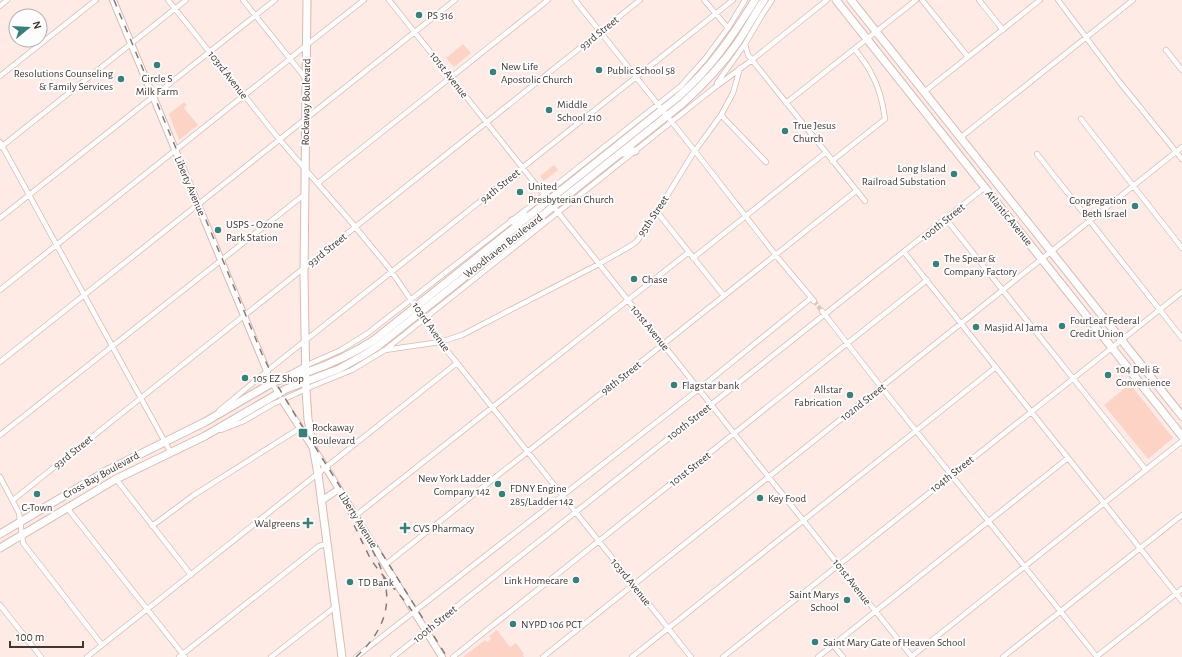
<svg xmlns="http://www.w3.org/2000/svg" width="1182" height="657" viewBox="0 0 1182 657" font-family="'Alegreya Sans',sans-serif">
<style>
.green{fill:#fdd3c6}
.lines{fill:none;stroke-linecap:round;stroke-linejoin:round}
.street-tunnel{stroke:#d9c7c1;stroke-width:4.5;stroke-dasharray:4.5 2;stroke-linecap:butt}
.street-casing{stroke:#d9bbb1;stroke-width:6}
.secondary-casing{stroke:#d9bbb1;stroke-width:8}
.primary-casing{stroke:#d9bbb1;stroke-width:9}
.street{stroke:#fff;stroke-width:4.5}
.secondary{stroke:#fff;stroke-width:6}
.primary{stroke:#fff;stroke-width:7}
.rail{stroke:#877974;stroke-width:1.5;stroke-dasharray:7 7;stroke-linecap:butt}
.poi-dot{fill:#39807b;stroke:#fdfdfd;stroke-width:1.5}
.labels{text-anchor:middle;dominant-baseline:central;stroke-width:4;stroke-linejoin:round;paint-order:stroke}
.poi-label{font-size:11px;fill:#433733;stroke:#fdfdfd;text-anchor:start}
.street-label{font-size:11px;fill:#433733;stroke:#fdfdfd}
</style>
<rect width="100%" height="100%" fill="#feebe5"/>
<path class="green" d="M463 44 471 53 454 67 446 58Z
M184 102 187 105 184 108 198 125 179 140 169 114Z
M554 165 558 170 544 181 540 176Z
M1130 384 1173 438 1148 459 1104 405Z
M497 630 510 647 516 643 524 654 523 655 524 657H463L485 640 487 642 491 639 489 636Z"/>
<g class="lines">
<path class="street-tunnel" d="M814 301 822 311"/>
<defs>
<path id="street" d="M168 0 279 139 352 223 389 268 440 342 457 363 691 657
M243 0 307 80
M389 0 912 657
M575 0 698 155 778 258 814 301
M704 0 728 28
M922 0 968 57
M979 0 1003 30
M1058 0 1118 80 1182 159
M0 6 7 0
M745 44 748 55 752 60 865 201
M1166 50 1182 70
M0 76 96 0
M717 83 745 44 762 15 772 0
M924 92 1040 0
M786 103 916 0
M721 115 766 162
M1081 119 1182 248
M960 138 1133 0
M0 142 171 453
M1 147 186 0
M1037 154 1182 338
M832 161 885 119C883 103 879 87 871 73 867 64 860 57 855 49
M318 183 548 0
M657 212 724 296
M0 218 275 0
M946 219 1146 470
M904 252 1182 601
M693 258 825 153
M0 290 286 62 299 51 364 0
M822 311 881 387 1097 657
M385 350 440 342 462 335 599 264 632 245 637 241 657 212 692 155 721 115 733 93 740 68
M0 362 455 0
M288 375 305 366 341 350 368 333 537 201 550 190 681 86 705 59 728 28 745 0
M272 383 279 395
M219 411 267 371 733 0
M221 430 244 421 273 404 315 385 352 370 385 350 714 88 752 60 827 0
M0 435 305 194
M0 477 19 513 23 543 102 645
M116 479 191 575
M13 500 640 0
M68 509 185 657
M355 516 628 300 689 252
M152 526 194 495 300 428
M385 565 856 191
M0 605 41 657
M833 645 843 657
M87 657 457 363
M179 657 319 546 326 544
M271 657 335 607
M356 657 699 389 811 298
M393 657 984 188
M453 657 927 280
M543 657 1182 147
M632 657 996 367
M723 657 1182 292
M818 657 1068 458
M911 657 1182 441
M1003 657 1182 515
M1096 657 1182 589"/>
<path id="secondary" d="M113 0 267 371
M282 400 326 468 442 657
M321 501 339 489"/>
<path id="primary" d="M307 0 304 275 306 390 308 419 318 474 342 657
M836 0 1182 436
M851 0 1182 416
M622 153 635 151
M512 221 526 216
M0 534 106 471 205 422 272 383C283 378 294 376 305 373 331 364 351 355 374 340L678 97C711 68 732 37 755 0
M0 548 116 479 205 436 286 389 339 369 364 355 378 346 682 104C703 85 722 65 738 42 747 28 755 14 764 0"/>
</defs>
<use href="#street" class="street-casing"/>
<use href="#secondary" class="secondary-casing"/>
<use href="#primary" class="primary-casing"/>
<use href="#street" class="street"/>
<use href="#secondary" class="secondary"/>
<use href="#primary" class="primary"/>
<path class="rail" d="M114 0 262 354 276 383 297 418 447 657
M342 500 370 558C382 577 399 592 412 611
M356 657C396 620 394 585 367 541"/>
</g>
<g class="poi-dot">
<circle cx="419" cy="15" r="4"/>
<circle cx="157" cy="65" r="4"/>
<circle cx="599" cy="70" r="4"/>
<circle cx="493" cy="72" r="4"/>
<circle cx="121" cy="79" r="4"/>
<circle cx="549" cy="110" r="4"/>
<circle cx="785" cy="131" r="4"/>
<circle cx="954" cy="174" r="4"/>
<circle cx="520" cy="192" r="4"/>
<circle cx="1135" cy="206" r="4"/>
<circle cx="218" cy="230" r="4"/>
<circle cx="936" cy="264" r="4"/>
<circle cx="634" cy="279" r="4"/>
<circle cx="1062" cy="326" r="4"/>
<circle cx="976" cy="327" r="4"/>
<circle cx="1108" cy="375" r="4"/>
<circle cx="245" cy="378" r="4"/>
<circle cx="674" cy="385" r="4"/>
<circle cx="850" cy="395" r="4"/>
<rect x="298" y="428" width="10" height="10" rx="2"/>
<circle cx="498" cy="484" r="4"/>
<circle cx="37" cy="494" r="4"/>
<circle cx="502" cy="494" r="4"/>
<circle cx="760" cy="498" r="4"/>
<path d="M306 517h4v4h4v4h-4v4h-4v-4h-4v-4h4z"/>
<path d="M403 522h4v4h4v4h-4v4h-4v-4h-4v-4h4z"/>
<circle cx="576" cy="580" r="4"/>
<circle cx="350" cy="582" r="4"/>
<circle cx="847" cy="600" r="4"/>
<circle cx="513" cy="624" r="4"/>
<circle cx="815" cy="642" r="4"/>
</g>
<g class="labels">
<g class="poi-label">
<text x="427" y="15">PS 316</text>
<text x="501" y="66">New Life<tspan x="501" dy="13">Apostolic Church</tspan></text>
<text x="607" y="70">Public School 58</text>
<text x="113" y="73" text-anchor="end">Resolutions Counseling<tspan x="113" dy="13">&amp; Family Services</tspan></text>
<text x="157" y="78" text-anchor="middle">Circle S<tspan x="157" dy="13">Milk Farm</tspan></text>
<text x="557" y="104">Middle<tspan x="557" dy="13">School 210</tspan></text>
<text x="793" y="125">True Jesus<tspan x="793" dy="13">Church</tspan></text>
<text x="946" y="168" text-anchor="end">Long Island<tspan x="946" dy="13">Railroad Substation</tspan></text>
<text x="528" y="186">United<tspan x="528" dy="13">Presbyterian Church</tspan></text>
<text x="1127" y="200" text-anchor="end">Congregation<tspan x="1127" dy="13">Beth Israel</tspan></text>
<text x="226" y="224">USPS - Ozone<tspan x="226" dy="13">Park Station</tspan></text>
<text x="944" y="258">The Spear &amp;<tspan x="944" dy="13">Company Factory</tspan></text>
<text x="642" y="279">Chase</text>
<text x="1070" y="320">FourLeaf Federal<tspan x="1070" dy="13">Credit Union</tspan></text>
<text x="984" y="327">Masjid Al Jama</text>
<text x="1116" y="369">104 Deli &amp;<tspan x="1116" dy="13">Convenience</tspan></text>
<text x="253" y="378">105 EZ Shop</text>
<text x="682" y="385">Flagstar bank</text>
<text x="842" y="389" text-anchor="end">Allstar<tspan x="842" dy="13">Fabrication</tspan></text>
<text x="312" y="427">Rockaway<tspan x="312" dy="13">Boulevard</tspan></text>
<text x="490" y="478" text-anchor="end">New York Ladder<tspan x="490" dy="13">Company 142</tspan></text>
<text x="510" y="488">FDNY Engine<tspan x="510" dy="13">285/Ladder 142</tspan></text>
<text x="768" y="498">Key Food</text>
<text x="37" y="507" text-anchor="middle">C-Town</text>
<text x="300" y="523" text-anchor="end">Walgreens</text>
<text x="413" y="528">CVS Pharmacy</text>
<text x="568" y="580" text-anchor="end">Link Homecare</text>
<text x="358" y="582">TD Bank</text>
<text x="839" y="594" text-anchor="end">Saint Marys<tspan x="839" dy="13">School</tspan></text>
<text x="521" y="624">NYPD 106 PCT</text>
<text x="823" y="642">Saint Mary Gate of Heaven School</text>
</g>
<g class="street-label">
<text transform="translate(599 33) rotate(-39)">93rd Street</text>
<text transform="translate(228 75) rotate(52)">103rd Avenue</text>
<text transform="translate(449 75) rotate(52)">101st Avenue</text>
<text transform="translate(306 102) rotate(-89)">Rockaway Boulevard</text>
<text transform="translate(190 186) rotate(67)">Liberty Avenue</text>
<text transform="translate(500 186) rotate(-39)">94th Street</text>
<text transform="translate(653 216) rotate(-56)">95th Street</text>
<text transform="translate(1009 218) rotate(51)">Atlantic Avenue</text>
<text transform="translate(943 222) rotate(-39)">100th Street</text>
<text transform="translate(503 246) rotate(-38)">Woodhaven Boulevard</text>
<text transform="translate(327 250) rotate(-39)">93rd Street</text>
<text transform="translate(431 327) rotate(55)">103rd Avenue</text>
<text transform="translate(650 328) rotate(51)">101st Avenue</text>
<text transform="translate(621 378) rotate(-38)">98th Street</text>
<text transform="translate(863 402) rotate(-38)">102nd Street</text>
<text transform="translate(689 422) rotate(-38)">100th Street</text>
<text transform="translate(73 452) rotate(-39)">93rd Street</text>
<text transform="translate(690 469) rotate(-38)">101st Street</text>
<text transform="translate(952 474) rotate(-38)">104th Street</text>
<text transform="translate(101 475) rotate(-29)">Cross Bay Boulevard</text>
<text transform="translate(358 520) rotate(58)">Liberty Avenue</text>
<text transform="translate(631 582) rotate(51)">103rd Avenue</text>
<text transform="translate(852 582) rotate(52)">101st Avenue</text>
<text transform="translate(435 624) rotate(-39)">100th Street</text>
</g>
</g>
<g transform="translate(28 28) rotate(72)"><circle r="19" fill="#fdfdfd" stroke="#b3aeac"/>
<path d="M0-3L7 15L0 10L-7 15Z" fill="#39807b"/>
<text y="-6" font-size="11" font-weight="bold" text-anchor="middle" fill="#433733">N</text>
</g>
<path d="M10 641v6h73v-6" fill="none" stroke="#433733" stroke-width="2"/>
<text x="16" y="641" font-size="12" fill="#433733" stroke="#fdfdfd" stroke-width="3" paint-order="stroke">100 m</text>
</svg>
